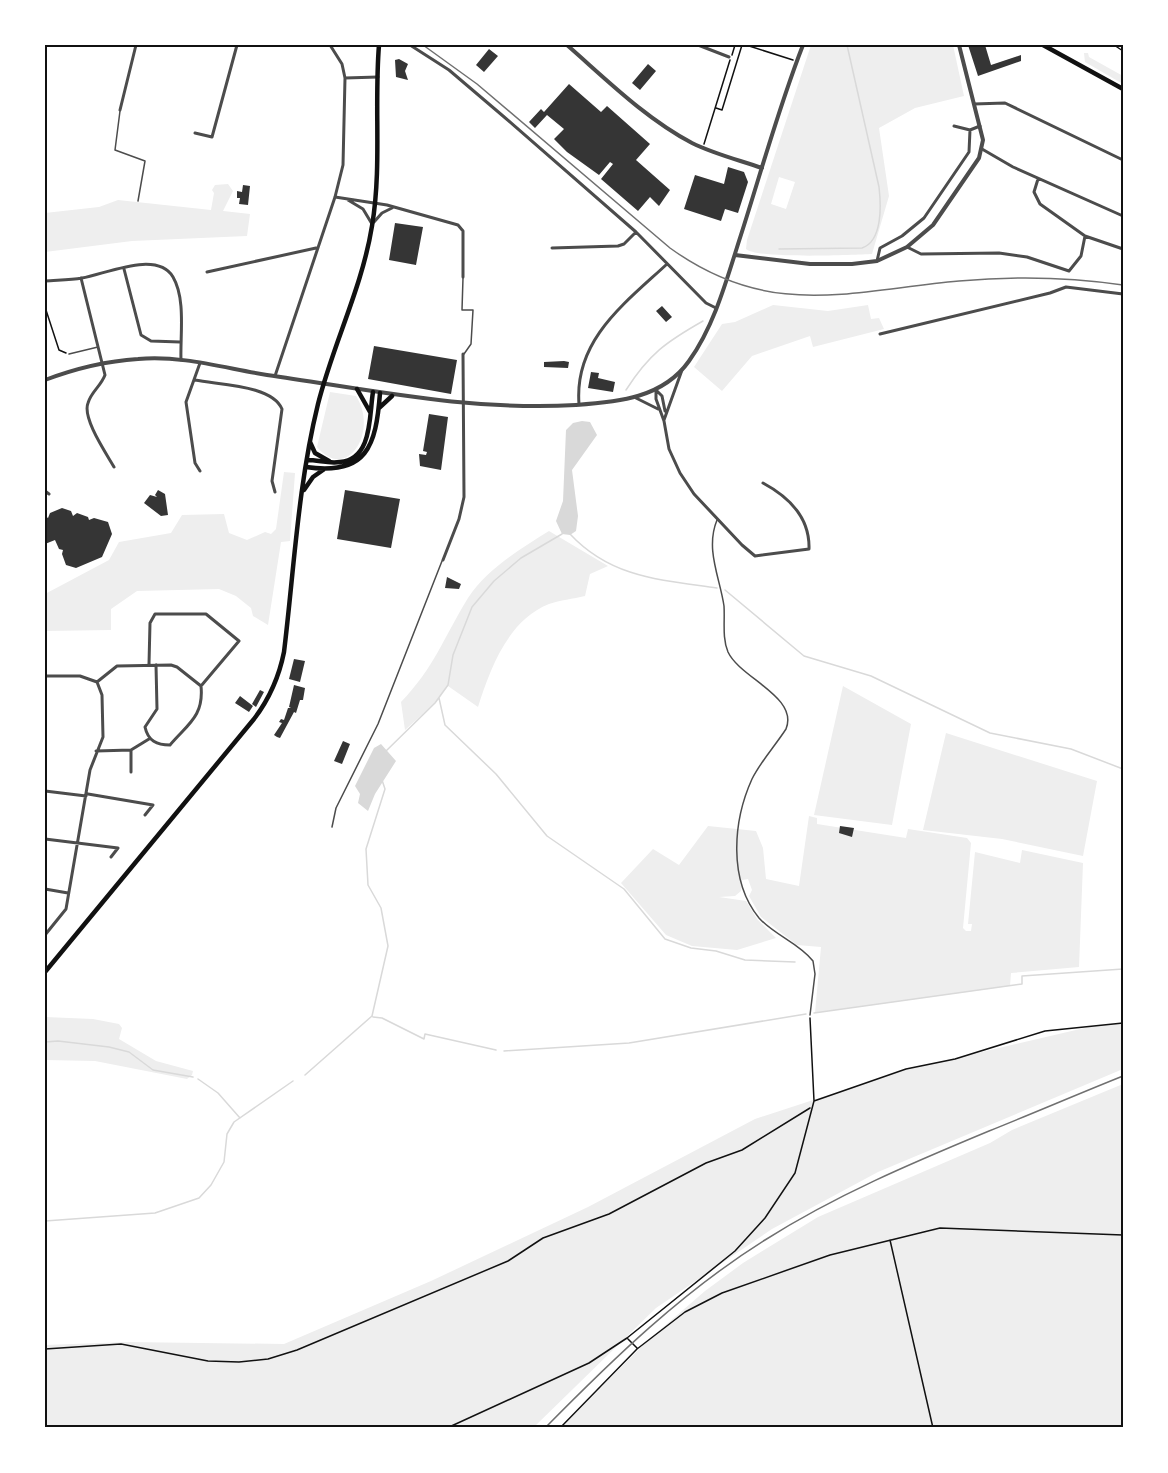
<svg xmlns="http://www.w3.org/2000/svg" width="1168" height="1473" viewBox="0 0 1168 1473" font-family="Manrope,sans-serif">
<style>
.green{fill:#eee;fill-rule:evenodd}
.water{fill:#d9d9d9}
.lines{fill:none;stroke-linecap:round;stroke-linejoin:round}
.stream{stroke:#d9d9d9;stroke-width:1.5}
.building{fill:#353535}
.path{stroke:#111;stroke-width:1.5}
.service{stroke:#4c4c4c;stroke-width:1.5}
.minor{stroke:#4c4c4c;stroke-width:3}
.tertiary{stroke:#4c4c4c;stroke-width:4}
.secondary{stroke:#111;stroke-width:4.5}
.rail{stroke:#707070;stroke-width:1.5}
.neatline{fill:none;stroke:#111;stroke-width:2}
</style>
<rect width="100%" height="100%" fill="#fff"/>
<path class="green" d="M811 45H953L964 96 915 108 879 128 889 196 872 254C853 255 756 259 746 249L747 240ZM779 177 795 182 786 209 771 204Z
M1084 53H1088L1089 57 1123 76V84L1085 62Z
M228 184 233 191 223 211 250 214 247 236 132 241 45 252V213L99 207 118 200 211 210 214 193 212 190 215 185Z
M773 305 828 311 868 305 871 319 879 318 884 329 813 347 810 336 752 356 722 391 694 367 722 324 735 322Z
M330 392 356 396C379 431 347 483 317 447Z
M284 472 295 473 290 541 281 542 268 625 253 616 251 608 236 596 219 589 137 591 111 609V630L45 631V594L109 560 119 542 171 533 182 515 224 514 229 533 247 540 265 532 271 534 276 529Z
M549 531 608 566 590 574 585 596C573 599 560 600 549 604 508 620 490 669 478 707L448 686 435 703 405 730 401 702C434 668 444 637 468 598 487 569 520 549 549 531Z
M843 686 911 724 892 825 814 815Z
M946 733 1097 781 1083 856 1002 839 923 830Z
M809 816 817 818V824L906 838 908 829 967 838 971 843 963 928 966 931H971L972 924H968L975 852 1020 863 1022 850 1083 863 1079 967 1011 973 1010 986 815 1013 821 947 797 945 761 917 749 896 752 890 748 879 742 880 741 891 735 896 719 897 746 901 757 919 776 938 737 950 692 946 666 935 621 883 653 849 679 865 708 826 756 831 763 848 766 879 799 886Z
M45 1017 93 1019 119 1024 122 1028 119 1039 156 1061 193 1071 192 1075 187 1079 95 1061 45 1060Z
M1123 1023V1069L878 1172 772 1229 656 1308 533 1428H45V1345L127 1342 284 1344 431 1281 588 1207 755 1119 905 1070 1093 1026Z
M1123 1084V1428H561L646 1342 705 1291 743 1263 818 1217 990 1143 1012 1130Z"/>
<path class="water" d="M582 421 590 422 597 435 572 470 578 516 576 531 570 535 562 534 556 521 563 501 566 430 573 423Z
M381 744 396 761 375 794 368 811 358 803 360 794 355 786 374 748Z"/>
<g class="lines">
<path class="stream" d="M779 249 862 248C883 241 881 204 879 187L847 45
M626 390C649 354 666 342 703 321
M570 534C611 578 661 580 717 588
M725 590 804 656 871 676 990 733 1071 749 1123 769
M439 698 445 725 496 774 547 836 624 889 665 939 691 948 716 951 745 960 795 962
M386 751 435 703 448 685 453 655 472 607 494 581 521 558 562 534
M814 1013 1022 984V976L1123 969
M373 1017 382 1018 424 1039 425 1034 496 1050
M45 1042 58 1041 109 1047 129 1052 153 1070 193 1077
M504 1051 629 1043 806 1014
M305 1075 372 1016 388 946 381 908 368 885 366 849 385 789 382 780
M198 1079 218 1093 240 1118
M45 1221 155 1213 199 1198 211 1185 224 1162 227 1134 234 1122 293 1081"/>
</g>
<path class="building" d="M968 45H985L991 65 1021 55V61L978 76Z
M489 49 498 56 484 72 476 65Z
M399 59 408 64 405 71 408 80 396 77 395 60Z
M648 64 656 71 640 90 632 83Z
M569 84 601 112 607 106 650 144 636 160 670 190 659 206 650 197 638 211 601 179 613 164 610 162 599 175 567 152 554 139 564 129 547 115 535 128 529 122 541 109 544 112Z
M728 167 744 172 748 182 738 213 725 209 721 221 684 209 695 175 724 184Z
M243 185 250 186 248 205 239 204 240 198H237V191L242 192Z
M395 223 423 227 416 265 389 260Z
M662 306 672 317 666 322 656 311Z
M374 346 457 360 451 394 368 379Z
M564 361 569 362 568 368 544 367V362Z
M591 372 599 373 598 378 615 382 613 392 588 388Z
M429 414 448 417 441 470 420 466 419 454 426 455 427 452 423 451Z
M158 490 165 494 168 515 161 516 144 503 150 495 157 497 155 495Z
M345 490 400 499 391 548 337 539Z
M62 508 71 511 73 516 77 513 88 517 89 520 94 518 108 522 112 534 102 557 76 568 66 565 62 554 63 550 59 549 55 540 45 544V516L48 518 50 513Z
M447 577 461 584 459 589 445 588Z
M294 659 305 661 300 682 289 679Z
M294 685 305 688 303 700H300L296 713 294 712 280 738 277 737 274 735 282 723 279 722 281 719 284 720 288 708H291L289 707Z
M260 690 264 692 256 707 252 704Z
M240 696 253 706 249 712 235 703Z
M343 741 350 744 342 764 334 761Z
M840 826 854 828 852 837 839 833Z"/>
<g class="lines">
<path class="path" d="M746 45 793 60
M1114 45 1123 51
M732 55 735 45
M716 108 722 110 742 45
M704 144 730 60
M45 307 59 350 66 353
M814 1101 906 1069 955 1059 1045 1031 1123 1023
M890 1240 933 1428
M628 1339 637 1348
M45 1349 121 1344 208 1361 239 1362 268 1359 297 1350 508 1261 543 1238 609 1214 706 1163 742 1150 810 1108
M447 1428 589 1363 627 1338 735 1251 765 1218 795 1173 814 1101 810 1018
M560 1428 637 1349 685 1312 722 1293 830 1255 940 1228 1123 1235"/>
<path class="service" d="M120 111 115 150 145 161 138 201
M463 278 462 310H473L471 344 464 354
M69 354 98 347
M717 520C705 549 720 578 724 606 725 621 722 638 728 652 740 678 799 697 786 729 775 746 761 761 752 779 733 821 728 880 759 918 774 935 799 943 813 961L815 974 810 1015
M332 827 336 808 378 724 442 561"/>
<path class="minor" d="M410 45 449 70 503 116 636 232 706 303 716 308
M698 45 729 57
M345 78 378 77
M974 104 1005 103 1123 160
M120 110 136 45
M954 126 970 130
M195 133 212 137 237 45
M982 149 1013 167 1123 216
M1038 179 1034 192 1040 204 1085 236 1123 249
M335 197 387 205 458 225 463 231V277
M348 200 363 209 372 224
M374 222 382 213 392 208
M907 247 921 254 999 253 1027 257 1069 271 1081 256 1085 236
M552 248 618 246 624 244 636 232
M877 261 880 248 902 236 924 218 969 152 970 130 980 126
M124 269 141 335 151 341 180 342
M207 272 316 248
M81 278 105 375C101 386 91 392 88 403 82 418 106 453 114 467
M45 281C57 280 70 280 82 278 106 274 157 250 173 277 186 299 180 336 181 360
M880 334 1050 293 1066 287 1123 294
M200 363 186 402 195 463 200 471
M275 376 335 197 343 165 345 78 342 64 330 45
M195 380C220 385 272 385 282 409L272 481 275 492
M656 390V399L664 421 669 449 680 473 694 494 742 545 755 556 809 549C810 518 789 497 763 483
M656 390 662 396 665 411
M636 398 658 409
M579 404C574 340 625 303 667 264
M664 420 682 370
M45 491 49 494
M443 560 459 519 464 497 463 354
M149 664 150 623 155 614H206L239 641 201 686
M45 676H80L97 682 102 695 103 737 90 770 66 909 45 935
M97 682 117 666 171 665 177 667 201 686C204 716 188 724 170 745 157 745 148 741 145 727L157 709 156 665
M96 751 131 750 149 739
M131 772V750
M45 791 86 796
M88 794 153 805 145 815
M45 839 118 848 111 857
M45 889 68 893"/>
<path class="tertiary" d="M567 45C607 80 645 118 692 143 714 154 739 160 762 168
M735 255 810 264H852L877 261 907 247 933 225 979 158 983 140 959 45
M45 380C74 369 107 361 138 359 181 355 224 368 267 375 372 390 469 411 576 405 618 402 663 398 689 361 714 326 726 282 739 241 760 176 778 109 803 45"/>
<path class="secondary" d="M1043 45 1123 89
M357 389 370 412
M379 408 392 396
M310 442 315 453 329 461
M307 460C319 460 329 464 340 462 373 459 369 415 373 392
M306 467C367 476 376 446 380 393
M304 490 313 477 323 470
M45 972 254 719C270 698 279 677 284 652 294 570 298 485 318 404 333 344 362 288 372 226 382 167 374 105 379 45"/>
<path class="rail" d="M423 45 477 84 670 248C770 320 848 291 959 281 1014 276 1069 277 1123 285
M545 1428C613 1359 682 1292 765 1240 836 1195 912 1163 989 1131 1034 1113 1078 1094 1123 1076"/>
</g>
<rect width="1168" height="1473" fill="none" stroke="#ffffff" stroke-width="93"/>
<rect x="46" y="46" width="1076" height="1380" class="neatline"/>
</svg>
